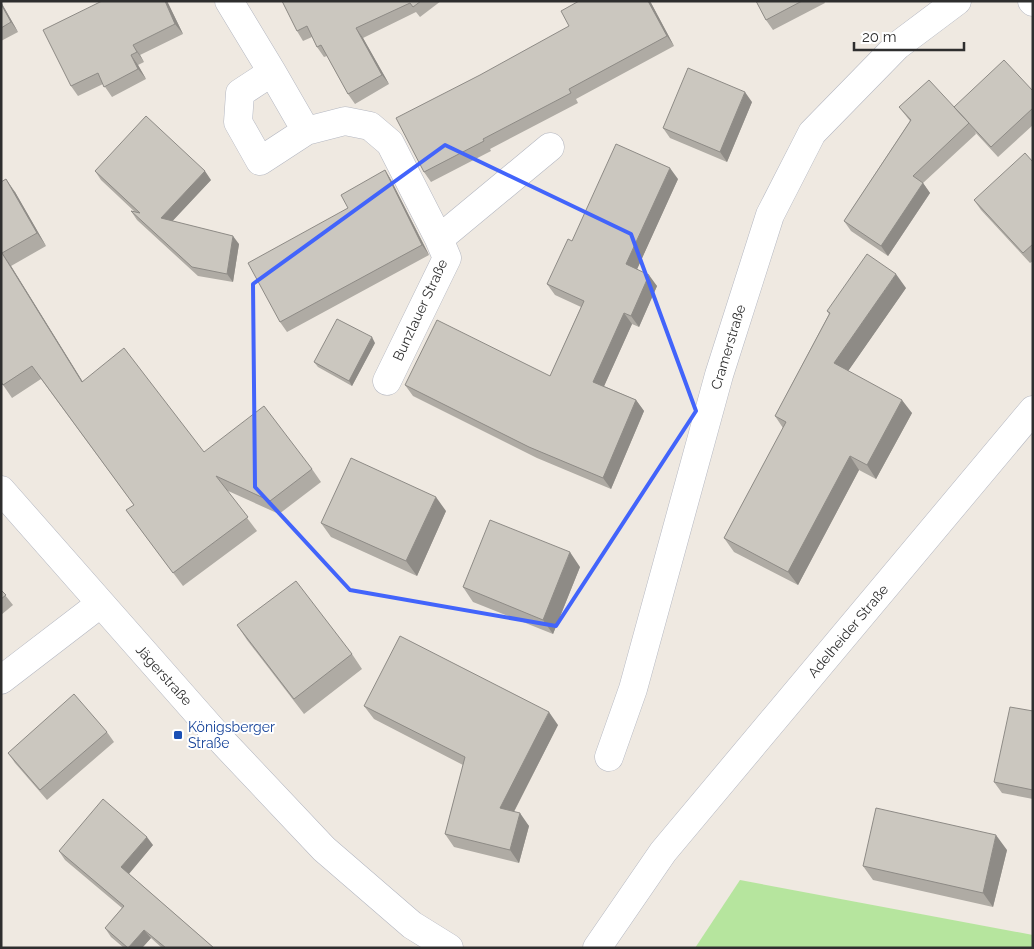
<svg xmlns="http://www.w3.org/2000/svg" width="1034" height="949" viewBox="0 0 1034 949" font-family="Raleway,sans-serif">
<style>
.green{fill:#b6e59e}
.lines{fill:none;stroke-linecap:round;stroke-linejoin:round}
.minor-casing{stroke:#b4b7c1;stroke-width:29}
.secondary-casing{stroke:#b4b7c1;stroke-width:29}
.minor{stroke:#fff;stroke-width:28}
.secondary{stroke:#fff;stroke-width:28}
.wall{fill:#afaba4}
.shaded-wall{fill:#8e8b86}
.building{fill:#cbc7bf;stroke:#8e8b86}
.marked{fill:none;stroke:#4264fb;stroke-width:4;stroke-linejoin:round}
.transit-dot{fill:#1a4fb4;stroke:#fff;stroke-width:2}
.labels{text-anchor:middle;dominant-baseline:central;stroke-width:4;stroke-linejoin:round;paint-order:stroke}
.street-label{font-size:14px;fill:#2e2e2e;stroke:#fff}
.transit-label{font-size:14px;fill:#164399;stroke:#fff;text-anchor:start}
</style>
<rect width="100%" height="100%" fill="#efe9e1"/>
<path class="green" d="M740 880 1033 935V948H695Z"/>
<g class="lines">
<defs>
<path id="minor" d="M229 1 272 72 306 131 260 161 238 122 240 93 272 72
M1032 1 1033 2
M306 131 345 121 370 126 390 143 439 239 447 258 387 381
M439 239 550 147
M1 490 223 742 324 849 412 925 449 948
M1 680 100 604
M609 757 633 689 719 375 770 215 812 133 897 46 957 1"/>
<path id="secondary" d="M597 948 663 852 1033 410"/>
</defs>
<use href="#minor" class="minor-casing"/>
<use href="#secondary" class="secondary-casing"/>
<use href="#minor" class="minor"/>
<use href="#secondary" class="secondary"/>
</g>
<path class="wall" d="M102 1H167L183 34 140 55 144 62 138 65 146 79 112 97 103 84 78 96 71 86Z
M282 1H441L420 17 416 12 363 38 389 84 355 104 348 94 327 56 324 57 317 47 312 37 303 41 297 31Z
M650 1 674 46 576 99 578 103 490 149 491 151 431 182 424 172Z
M756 1H824L825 3 773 30 766 20Z
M1 2 18 32 1 41Z
M1033 91V125L998 157 975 132 976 134 923 183 930 193 888 256 851 231 844 221 910 121 899 107H954Z
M752 102 727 162 670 138 663 128Z
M1033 162V261L1030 263 981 210 974 200Z
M385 170 391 180 429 255 287 332 280 322 348 208Z
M95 171 211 180 172 221 239 244 233 282 198 276 137 220 131 211 135 212 101 180Z
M678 179 637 269 657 286 639 327 632 324 604 386 636 400 644 411 611 489 537 458 413 396 405 385 550 376 581 307 555 295 547 284 572 241Z
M1 182 15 192 46 246 11 266 82 381 204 452 312 469 321 482 279 514 226 490 257 531 183 586 126 510 134 505 41 379 12 398 1 382Z
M906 288 848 371 912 413 876 479 859 470 798 585 734 552 724 538 783 428 775 416 829 314 827 311Z
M375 343 352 386 318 367 314 362Z
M446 511 417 576 331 537 321 523Z
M580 567 553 634 473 602 463 587Z
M1 590 13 605 1 615Z
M237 625 352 654 362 669 304 714 247 640Z
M364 706 558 725 514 812 529 826 519 863 454 847 445 834 463 765 374 719Z
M1033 711V799L1002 793 994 782Z
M107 732 114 742 47 800 15 763 8 753Z
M153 845 129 874 214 948H162L151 938 142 948H124L111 937 105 928 122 908 65 860 59 851Z
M1007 850 993 907 873 880 863 866Z"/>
<path class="shaded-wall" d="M165 1H167L183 34 175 24Z
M648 1H650L674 46 667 36Z
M1 2 18 32 11 22 1 4Z
M356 28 363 38 389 84 382 75Z
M133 45 140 55 144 62 137 52Z
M131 55 138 65 146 79 138 69Z
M745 92 752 102 727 162 720 152Z
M670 168 678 179 634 276 626 264Z
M385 170 391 180 429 255 422 245Z
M205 171 211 180 167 227 161 218Z
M6 179 15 192 46 246 37 233Z
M923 183 930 193 888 256 881 246Z
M233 236 239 244 233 282 227 274Z
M2 253 11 266 91 395 82 382Z
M896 274 906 288 844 377 834 363Z
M649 275 657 286 639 327 631 316Z
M624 313 632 324 601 393 593 382Z
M372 337 375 343 352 386 349 381Z
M636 400 644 411 611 489 603 478Z
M902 400 912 413 876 479 867 465Z
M850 456 859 470 798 585 788 572Z
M436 497 446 511 417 576 406 561Z
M570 552 580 567 553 634 543 620Z
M549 712 558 725 509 821 500 808Z
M520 813 529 826 519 863 510 850Z
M996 835 1007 850 993 907 983 893Z
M147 837 153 845 127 876 121 867Z
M144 930 151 938 142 948H128Z"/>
<path class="building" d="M102 1H165L175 24 133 45 137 52 131 55 138 69 104 87 98 73 71 86 43 30Z
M282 1H421L413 7 410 3 356 28 382 75 348 94 321 45 317 47 307 26 297 31Z
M579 1H648L667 36 569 89 571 93 483 139 484 141 424 172 396 118 480 75 569 26 561 11Z
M756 1H802L766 20Z
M1 4 11 22 1 28Z
M1004 60 1033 91V108L991 147 954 107Z
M688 68 745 92 720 152 663 128Z
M929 80 969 123 913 176 923 183 881 246 844 221 911 120 899 107Z
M146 116 205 171 161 218 233 236 227 274 192 267 131 211 140 213 95 171Z
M616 144 670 168 626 264 649 275 631 316 624 313 593 382 636 400 603 478 529 447 405 385 437 320 550 376 584 301 547 284 568 239 572 241Z
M1025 153 1033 162V244L1023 253 974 200Z
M385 170 422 245 280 322 248 263 348 208 341 195Z
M6 179 37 233 2 253 82 382 124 348 204 452 264 406 312 469 270 501 216 476 248 517 173 573 126 510 134 505 32 366 3 385 1 382V182Z
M867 254 896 274 834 363 902 400 867 465 850 456 788 572 724 538 786 422 775 416 830 313 827 311Z
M337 319 372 337 349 381 314 362Z
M351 458 436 497 406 561 321 523Z
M490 520 570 552 543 620 463 587Z
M296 581 352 654 294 699 237 625Z
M1 590 6 595 1 599Z
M400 636 549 712 500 808 520 813 510 850 445 834 465 757 364 706Z
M74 694 107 732 40 790 8 753Z
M1010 707 1033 711V790L994 782Z
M103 799 147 837 121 867 214 948H166L144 930 128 948 105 928 124 906 59 851Z
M876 808 996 835 983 893 863 866Z"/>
<path class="marked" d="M445 145 631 234 696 411 556 626 350 590 255 487 253 284Z"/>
<rect class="transit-dot" x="173" y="730" width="10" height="10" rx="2.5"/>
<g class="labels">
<g class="street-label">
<text transform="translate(420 310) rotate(-65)">Bunzlauer Straße</text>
<text transform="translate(728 347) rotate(-73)">Cramerstraße</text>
<text transform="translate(848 631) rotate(-50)">Adelheider Straße</text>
<text transform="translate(164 675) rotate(48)">Jägerstraße</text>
</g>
<g class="transit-label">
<text x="188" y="727">Königsberger<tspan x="188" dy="16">Straße</tspan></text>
</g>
</g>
<rect width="1034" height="949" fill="none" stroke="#2e2e2e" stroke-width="5"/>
<path d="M854 42v8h110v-8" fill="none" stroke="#2e2e2e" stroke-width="2.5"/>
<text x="862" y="42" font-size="15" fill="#2e2e2e" stroke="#ffffff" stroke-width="4" paint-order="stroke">20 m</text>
</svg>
